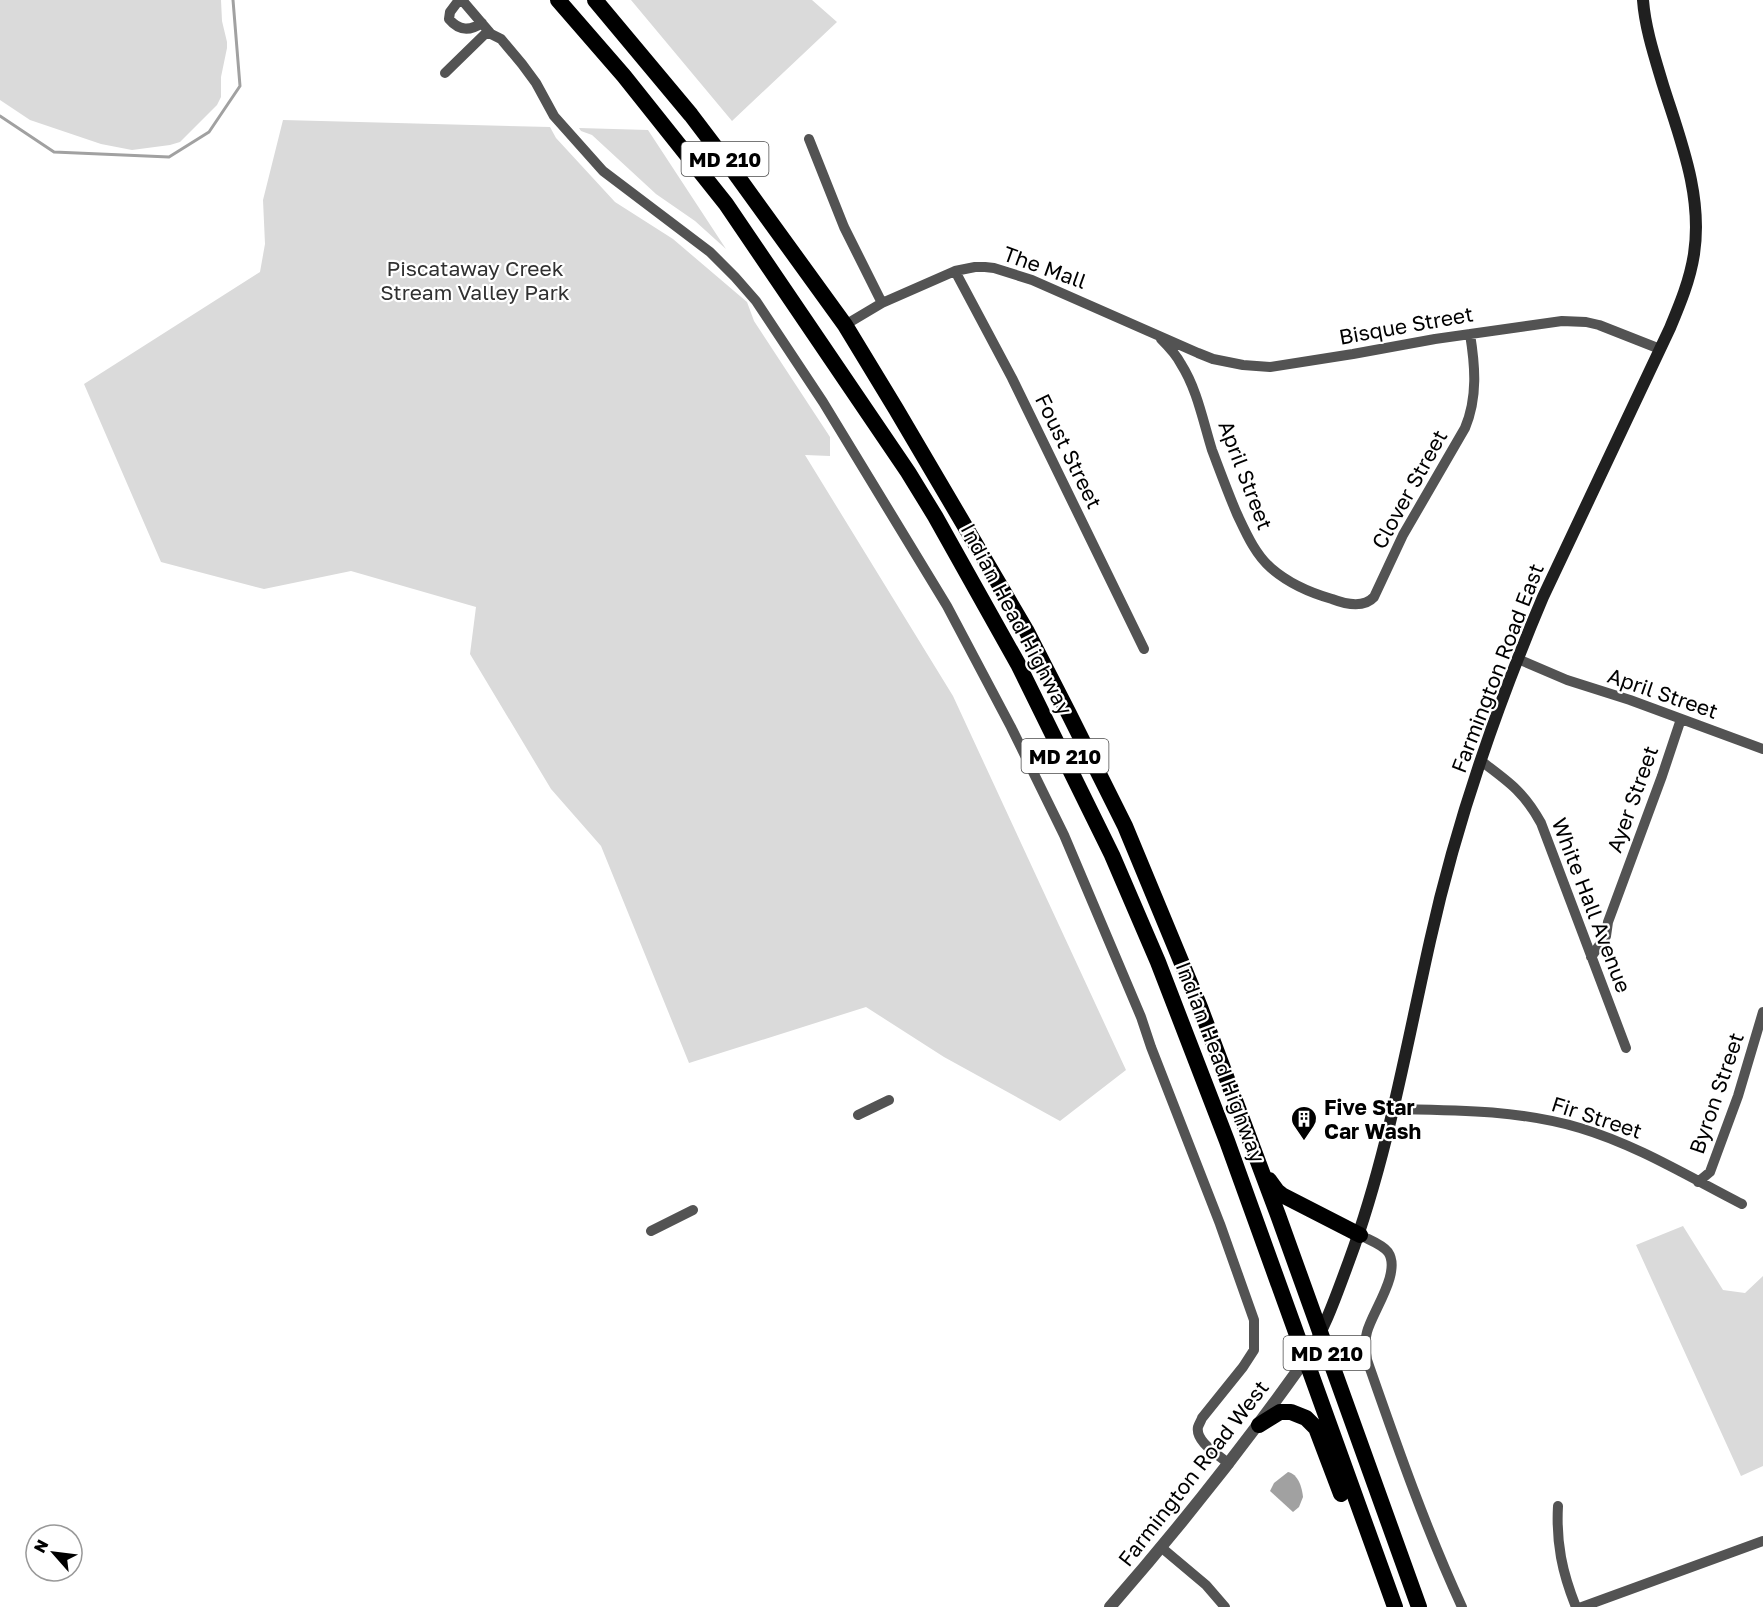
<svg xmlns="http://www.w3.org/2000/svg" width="1763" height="1607" viewBox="0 0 1763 1607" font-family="'Golos Text',sans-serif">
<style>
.green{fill:#dadada}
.water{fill:#a1a1a1}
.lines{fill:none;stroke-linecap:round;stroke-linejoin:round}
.stream{stroke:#a1a1a1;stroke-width:3}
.minor{stroke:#535353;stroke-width:10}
.tertiary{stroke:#535353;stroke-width:12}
.secondary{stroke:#202020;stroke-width:12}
.trunk{stroke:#000;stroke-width:16}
.labels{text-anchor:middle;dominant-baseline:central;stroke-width:4.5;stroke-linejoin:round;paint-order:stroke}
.shield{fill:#fff;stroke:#4c4c4c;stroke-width:1.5}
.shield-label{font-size:20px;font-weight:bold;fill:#000}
.street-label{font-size:21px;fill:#000;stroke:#fff}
.park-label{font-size:21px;fill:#313131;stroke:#fff}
.poi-label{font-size:21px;font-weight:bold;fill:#000;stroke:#fff;text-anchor:start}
</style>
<rect width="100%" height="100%" fill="#fff"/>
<path class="green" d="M0 0H221L222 21 227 42V48L221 77V97L217 105 180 142 170 145 132 150 101 144 30 120 0 100Z
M631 0H812L837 22 732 121Z
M283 120 550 127 556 138 615 202 673 239 747 302 754 321 830 437V456L805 455 953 696 1126 1070 1060 1121 944 1057 866 1007 689 1063 601 846 551 789 470 654 476 607 351 571 264 589 161 562 84 384 260 272 265 244 263 200Z
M579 128 648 130 726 249 695 221 656 194 592 135 581 131Z
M1683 1226 1723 1290 1745 1293 1763 1276V1466L1741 1476 1636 1245Z"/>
<path class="water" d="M1288 1472C1298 1474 1302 1487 1303 1497L1299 1507 1293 1512 1270 1491 1274 1483Z"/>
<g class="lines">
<path class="stream" d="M0 116 54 152 169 157 209 132 240 86 233 0"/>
<path class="minor" d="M459 0 450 12 449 19C459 31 470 31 482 23
M462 0 491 34 501 39 522 64 536 83 554 116 603 171 710 252 735 277 756 301 823 402 947 606 1011 727 1064 835 1141 1017 1151 1047 1220 1224 1254 1320V1350L1243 1367 1202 1418C1201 1421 1199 1424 1198 1427 1195 1442 1219 1455 1229 1464
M445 73 485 34H491
M809 139 844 227 882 303
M955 271 1012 378 1144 649
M845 325 882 303 955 271 975 267H985L994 268 1032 280 1198 353 1213 359 1243 365 1270 367 1353 354 1435 339 1562 321 1586 322 1599 325 1660 349
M1161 339C1169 347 1176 354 1181 364 1197 389 1203 421 1212 450 1220 471 1228 493 1237 514 1246 533 1255 554 1271 568 1287 582 1311 593 1332 599 1345 604 1363 609 1374 597L1403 535 1465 428C1478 397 1475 365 1470 334
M1518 659 1567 680 1630 700 1763 749
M1481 761C1509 782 1524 792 1541 823L1626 1048
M1591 957 1606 936 1608 922 1662 776 1681 719
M1393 1109C1455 1110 1520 1110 1580 1128 1637 1145 1689 1177 1742 1204
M858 1115 889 1100
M1698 1182 1710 1172 1738 1096 1763 1012
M651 1231 693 1210
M1360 1235C1369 1240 1382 1244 1388 1252 1402 1272 1372 1312 1367 1332 1364 1342 1365 1350 1367 1360 1396 1443 1425 1527 1462 1607
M1558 1506C1556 1543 1562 1572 1576 1607
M1162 1548 1206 1585 1225 1607
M1582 1607 1763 1541"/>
<path class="tertiary" d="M1110 1607C1179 1528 1244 1446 1305 1360"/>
<path class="secondary" d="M1305 1360C1325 1329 1336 1296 1349 1261 1387 1158 1406 1048 1430 941 1456 823 1496 708 1543 597L1670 328C1680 304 1690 280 1694 254 1703 195 1680 139 1663 85 1655 58 1645 28 1643 0"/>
<path class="trunk" d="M558 0 624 76 726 204 908 472 935 516 1018 664 1112 855 1158 962 1227 1141 1395 1607
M595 0 691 115 735 173 845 325 896 409 1026 630 1069 714 1125 826 1200 1007 1278 1215 1419 1607
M1269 1180 1277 1191 1282 1195 1360 1235
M1259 1425 1280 1412H1291L1306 1418 1316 1428 1341 1494"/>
</g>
<defs>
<symbol id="building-pin" viewBox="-11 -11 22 30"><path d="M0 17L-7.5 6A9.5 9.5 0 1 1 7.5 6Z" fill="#000" stroke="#fff"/><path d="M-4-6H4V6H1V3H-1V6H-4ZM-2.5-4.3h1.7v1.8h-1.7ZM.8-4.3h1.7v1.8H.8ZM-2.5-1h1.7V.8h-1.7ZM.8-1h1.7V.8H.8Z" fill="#fff"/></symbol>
</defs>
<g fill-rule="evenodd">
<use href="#building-pin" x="1289" y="1104" width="30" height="40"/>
</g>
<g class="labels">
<g class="shield">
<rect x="681.5" y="142" width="87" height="34" rx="4.5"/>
<rect x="1021.5" y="739" width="87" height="34" rx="4.5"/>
<rect x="1283.5" y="1336" width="87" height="34" rx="4.5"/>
</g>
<g class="shield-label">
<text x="725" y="159">MD 210</text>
<text x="1065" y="756">MD 210</text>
<text x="1327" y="1353">MD 210</text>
</g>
<g class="street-label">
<text transform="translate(1045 267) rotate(20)">The Mall</text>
<text transform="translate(1406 325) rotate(-10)">Bisque Street</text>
<text transform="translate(1069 451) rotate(64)">Foust Street</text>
<text transform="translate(1246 475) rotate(69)">April Street</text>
<text transform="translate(1409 489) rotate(-61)">Clover Street</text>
<text transform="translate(1017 619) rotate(62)">Indian Head Highway</text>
<text transform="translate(1497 668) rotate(-69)">Farmington Road East</text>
<text transform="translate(1663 693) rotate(19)">April Street</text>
<text transform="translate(1632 799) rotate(-70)">Ayer Street</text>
<text transform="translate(1592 905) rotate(69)">White Hall Avenue</text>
<text transform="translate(1221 1062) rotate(69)">Indian Head Highway</text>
<text transform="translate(1716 1093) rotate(-71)">Byron Street</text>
<text transform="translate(1597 1117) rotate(18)">Fir Street</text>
<text transform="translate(1193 1473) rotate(-52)">Farmington Road West</text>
</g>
<g class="park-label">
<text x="475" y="268">Piscataway Creek<tspan x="475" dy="24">Stream Valley Park</tspan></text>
</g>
<g class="poi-label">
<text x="1324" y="1107">Five Star<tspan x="1324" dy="24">Car Wash</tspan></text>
</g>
</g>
<g transform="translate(54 1553) rotate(298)"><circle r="28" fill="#ffffff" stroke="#999999" stroke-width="1.5"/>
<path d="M0-4.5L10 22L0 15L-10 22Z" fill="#000000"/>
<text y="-9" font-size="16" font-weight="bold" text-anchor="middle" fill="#000000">N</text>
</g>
</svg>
